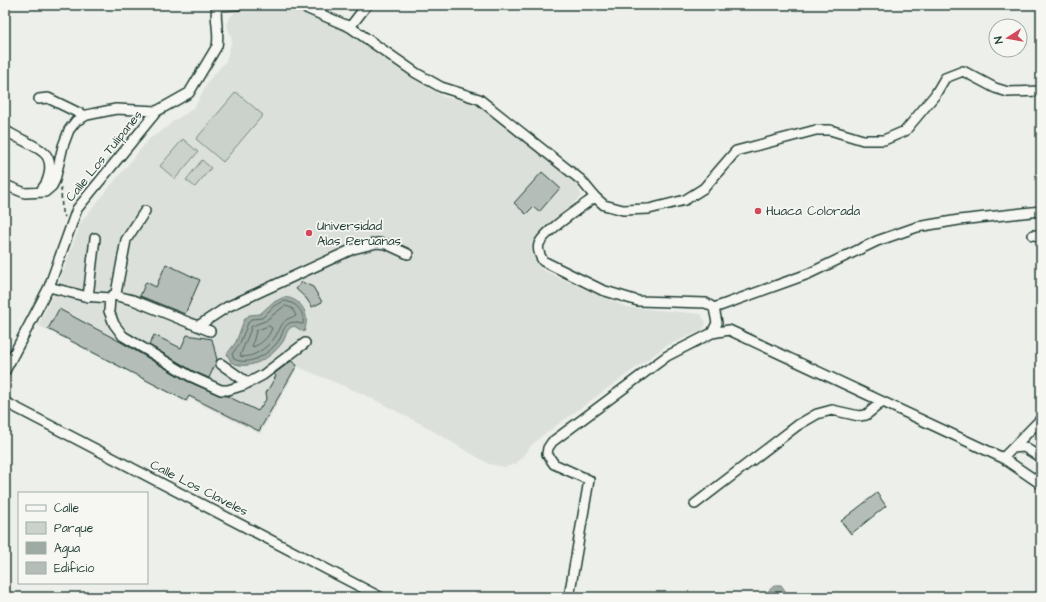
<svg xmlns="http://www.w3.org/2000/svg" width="1046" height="602" viewBox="0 0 1046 602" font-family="'Architects Daughter',sans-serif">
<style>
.built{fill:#dce0db}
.green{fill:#cbd2cc;stroke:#758880}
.water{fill:#9faaa4;stroke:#6c7e77}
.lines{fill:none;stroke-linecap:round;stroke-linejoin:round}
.shore{stroke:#526961;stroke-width:1}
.building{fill:#b4bdb8;stroke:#1f3d34}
.minor-casing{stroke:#1f3d34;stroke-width:12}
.path{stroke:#1f3d34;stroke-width:1.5;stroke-dasharray:4 3;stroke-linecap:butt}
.minor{stroke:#f6f6f2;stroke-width:9}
.poi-dot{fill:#d1495b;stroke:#f6f6f2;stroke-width:1.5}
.labels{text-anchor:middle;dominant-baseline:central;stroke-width:3.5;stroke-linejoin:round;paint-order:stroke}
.street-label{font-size:13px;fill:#1f3d34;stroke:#f6f6f2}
.poi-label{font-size:13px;fill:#1f3d34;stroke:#f6f6f2;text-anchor:start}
</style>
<rect width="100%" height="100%" fill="#edefea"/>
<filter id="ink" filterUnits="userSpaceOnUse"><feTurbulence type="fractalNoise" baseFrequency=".025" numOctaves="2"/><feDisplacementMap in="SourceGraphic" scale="8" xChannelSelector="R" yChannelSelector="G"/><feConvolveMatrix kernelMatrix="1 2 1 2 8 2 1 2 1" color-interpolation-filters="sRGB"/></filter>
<g filter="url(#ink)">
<path class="built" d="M250 5 283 7 335 23 411 77 444 97 481 103 543 153 579 187 581 196 533 241 532 252 539 267 545 271 591 292 627 307 701 314 706 323 703 330 666 346 542 436 532 445 516 464 505 467 489 464 423 425 365 395 298 367 260 434 190 399 188 403 38 325 58 285 81 222 149 139 166 128 173 121 187 113 195 106 209 80 226 61 232 40 227 25 230 17 235 12Z"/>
<path class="green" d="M236 92 263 115 223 162 196 139Z
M183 139 198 152 175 179 160 166Z
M202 160 211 168 195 187 186 180Z"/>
<path class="water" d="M284 297C302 299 311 314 304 332L294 326C285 329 287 337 282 343 271 358 249 372 231 362L227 354 236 342 244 320 249 315 260 314 272 303Z
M775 585H781L786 592V597H762Z"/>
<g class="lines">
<path class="shore" d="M285 301C297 303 305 312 303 324 297 324 294 320 288 324 282 328 283 335 279 340 271 353 249 367 234 359L232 354 240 343 248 323 251 319 262 318 274 306Z
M285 306 292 308 296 316C280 320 283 326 275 337 268 347 251 360 240 356L252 326 265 321Z
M269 326 272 328C269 337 261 345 252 347L256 331Z"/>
</g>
<path class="building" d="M542 172 560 188 539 212 533 207 526 214 514 203Z
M166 264 200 280 185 314 140 296 146 282 156 287Z
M302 282 313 287 322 302 312 307 306 298 296 289Z
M59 309 119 341 187 381 219 395 227 396 258 411 267 398 266 393 276 376 274 374 291 361 297 365 259 431 189 396 186 401 48 329Z
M154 335 181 348 187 335 212 339 217 360 209 378 193 371 149 345Z
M877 493 886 506 851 534 841 521Z"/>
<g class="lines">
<defs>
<path id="minor" d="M299 5 350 27 416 73 441 87 479 99 581 180 595 197 604 205 623 210 649 209 685 200 704 188 736 151 816 130H830L863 140H884L905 131 935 95 945 78 963 71 995 88 1008 92 1041 91
M217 6 238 5
M350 27 367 5
M39 99 48 98 85 116
M5 130C16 138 34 144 43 152 54 160 50 180 42 189
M5 185 25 193 45 192 52 186 55 180 63 146 69 130 76 121 87 115 116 109 157 111 189 93 217 46C220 32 214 19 217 5
M1033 235 1041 236
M49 287 84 296 110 298 116 293 117 288 126 240 145 211
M113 295 133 300 210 331
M88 297 95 238
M110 298 109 311 114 324 123 336 190 376 221 390H228L244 385 263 375 305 343
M714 308 808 274 877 241 917 227 959 220 1041 211
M198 326 227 307 353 249 377 243 386 244 408 254
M712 333 729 330 1003 458 1041 484
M221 364 248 383
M5 371 49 287 77 209 157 111
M5 402 380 597
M1013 448 1024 447 1041 458
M1003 458 1041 419
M695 504 798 425 817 414 832 410 859 416 866 415 882 402
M569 597 589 480 554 464 547 454 548 448 552 442 667 356 712 333 717 323 714 308 706 303 638 301 602 290 543 261C540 256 537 250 539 244 544 231 583 206 595 197"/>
</defs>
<use href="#minor" class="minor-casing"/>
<path class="path" d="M61 188 62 212 65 217"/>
<use href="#minor" class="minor"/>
</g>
</g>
<g class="poi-dot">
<circle cx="758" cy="211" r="4"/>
<circle cx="309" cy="233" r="4"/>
</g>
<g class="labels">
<g class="street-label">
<text transform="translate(104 156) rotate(-51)">Calle Los Tulipanes</text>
<text transform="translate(199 488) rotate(27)">Calle Los Claveles</text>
</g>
<g class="poi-label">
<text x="766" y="211">Huaca Colorada</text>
<text x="317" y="226">Universidad<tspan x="317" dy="15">Alas Peruanas</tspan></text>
</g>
</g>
<rect width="1046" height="602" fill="none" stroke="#f6f6f2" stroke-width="20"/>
<rect x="10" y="10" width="1026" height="582" fill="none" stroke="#1f3d34" stroke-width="1.5" filter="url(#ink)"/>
<rect x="18" y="492" width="130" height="92" fill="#f6f6f2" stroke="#a0aca6"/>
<rect x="26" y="505" width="20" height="6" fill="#f6f6f2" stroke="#a0aca6"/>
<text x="54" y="512" font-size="12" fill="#1f3d34">Calle</text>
<rect x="26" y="522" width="20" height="12" fill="#cbd2cc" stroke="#a0aca6"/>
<text x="54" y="532" font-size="12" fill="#1f3d34">Parque</text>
<rect x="26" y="542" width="20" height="12" fill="#9faaa4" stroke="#a0aca6"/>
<text x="54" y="552" font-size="12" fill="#1f3d34">Agua</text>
<rect x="26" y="562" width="20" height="12" fill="#b4bdb8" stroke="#a0aca6"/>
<text x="54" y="572" font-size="12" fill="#1f3d34">Edificio</text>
<g transform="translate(1008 38) rotate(258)"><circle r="19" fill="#f6f6f2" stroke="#a0aca6"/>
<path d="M0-3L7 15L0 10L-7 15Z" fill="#d1495b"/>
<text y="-6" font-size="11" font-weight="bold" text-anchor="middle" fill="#1f3d34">N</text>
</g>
</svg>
